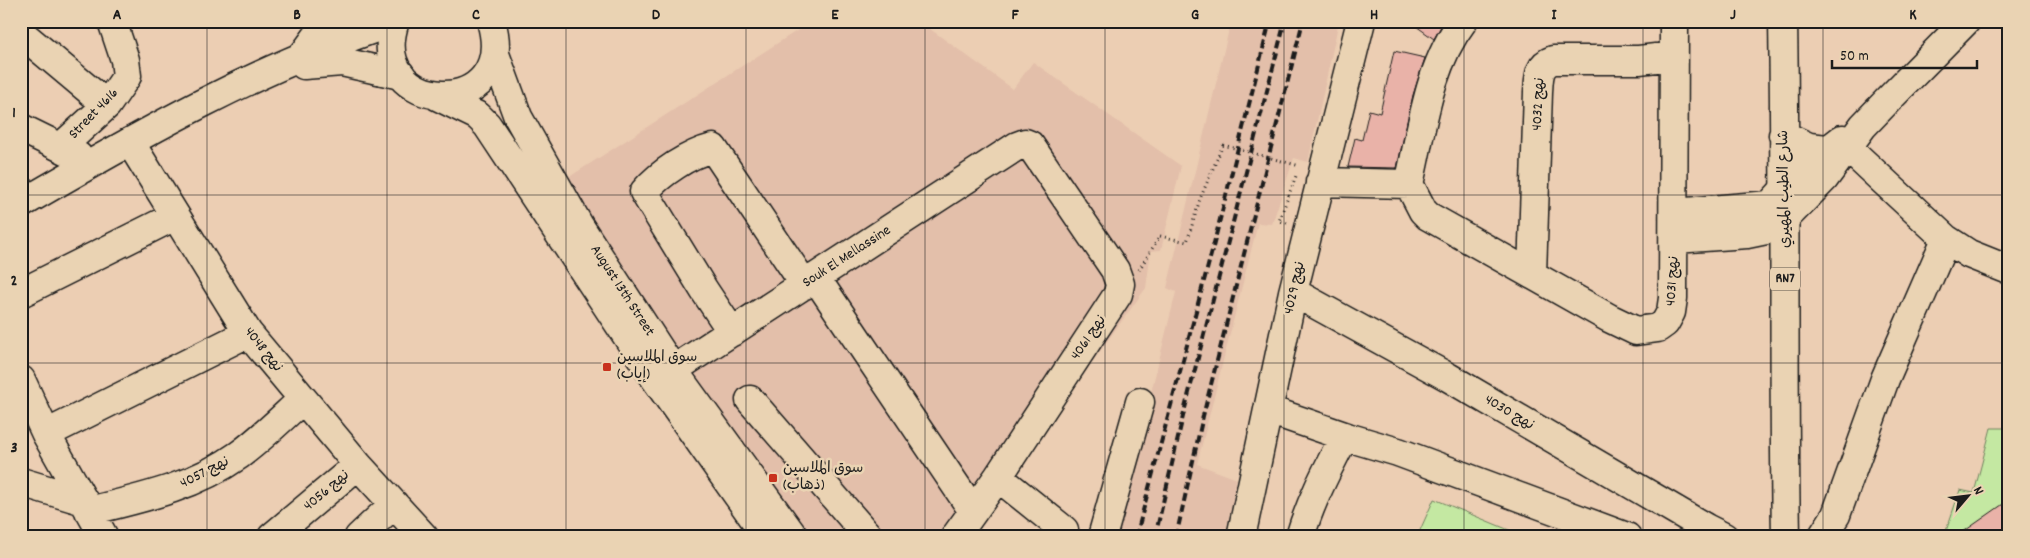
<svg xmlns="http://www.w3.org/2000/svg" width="2030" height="558" viewBox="0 0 2030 558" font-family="Dekko,'Playpen Sans Arabic',sans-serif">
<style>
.built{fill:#e3bfaa}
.green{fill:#c4e8a2;stroke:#70825f}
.building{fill:#e9b2a8;stroke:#1c1c1c}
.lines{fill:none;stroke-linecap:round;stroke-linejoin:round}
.minor-casing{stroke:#1c1c1c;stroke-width:31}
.major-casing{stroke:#1c1c1c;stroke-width:31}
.highway-casing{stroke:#1c1c1c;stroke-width:31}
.path{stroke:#1c1c1c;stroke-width:3;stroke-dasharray:1 4;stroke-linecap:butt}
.minor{stroke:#ead3b3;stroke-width:28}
.major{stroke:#ead3b3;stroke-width:28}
.highway{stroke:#ead3b3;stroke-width:28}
.rail{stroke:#1c1c1c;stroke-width:4;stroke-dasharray:8 4;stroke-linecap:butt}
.path-bridge{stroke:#1c1c1c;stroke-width:3;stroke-dasharray:1 4;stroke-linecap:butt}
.grid{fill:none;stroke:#1c1c1c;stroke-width:1;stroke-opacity:0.55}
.poi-dot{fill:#c8321e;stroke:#ead3b3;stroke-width:2}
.labels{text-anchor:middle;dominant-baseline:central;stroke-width:5;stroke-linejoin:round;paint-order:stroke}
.shield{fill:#ead3b3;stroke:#5a5349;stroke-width:1}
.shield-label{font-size:14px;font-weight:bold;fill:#1c1c1c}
.street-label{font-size:15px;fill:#1c1c1c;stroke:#ead3b3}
.poi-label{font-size:15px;fill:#1c1c1c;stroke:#ead3b3;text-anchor:start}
.neatline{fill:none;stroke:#1c1c1c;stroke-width:2}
.grid-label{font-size:16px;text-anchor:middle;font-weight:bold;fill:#1c1c1c}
</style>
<rect width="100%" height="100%" fill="#ecceb3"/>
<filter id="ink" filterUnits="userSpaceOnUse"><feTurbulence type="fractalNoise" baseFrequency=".02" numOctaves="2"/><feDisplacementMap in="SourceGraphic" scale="10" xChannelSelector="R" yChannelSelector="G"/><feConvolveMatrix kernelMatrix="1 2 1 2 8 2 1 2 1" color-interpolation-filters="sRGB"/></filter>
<g filter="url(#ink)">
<path class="built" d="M812 21H919L1013 89 1033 62 1181 166 1161 250 1151 251 1146 288 964 537H808L674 354 566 179Z
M1231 21H1339L1308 162 1294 158 1272 224 1258 223 1197 464 1237 479 1225 537H1115L1176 292 1167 288Z"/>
<path class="green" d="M1991 428H2009V537H1944L1960 490 1974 493Z
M1434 499 1526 537H1417Z"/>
<path class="building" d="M1409 21H1444L1434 39Z
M1394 51 1425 58 1413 95 1397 168 1348 167 1355 138 1362 140 1369 110 1380 113Z
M2009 500V537H1956Z"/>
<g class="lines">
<defs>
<path id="minor" d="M1463 21C1428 67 1422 129 1409 184L1423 211 1428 216 1609 318 1636 331 1658 328 1665 323 1671 312 1673 298 1674 21
M21 33 107 105
M21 128 78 156
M130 142 248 333 358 465 424 537
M61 147 107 105 127 76 125 60 112 21
M1848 148 1946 239 1969 254 2009 270
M1320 182 1409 184
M1674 213 1770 205 1802 170 1842 139
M1675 239 1747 234 1776 228 1824 179 1863 126 1889 99 1966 21
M1532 274 1538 92C1539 78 1538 65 1553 60H1639L1673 56
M816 278 973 511
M1293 292 1448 377 1706 528 1724 537
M21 293 175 216
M732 332 704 290 644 192C660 173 689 154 713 148L805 285
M673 370 1017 146 1025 143 1030 145 1115 270 1120 284 1118 294 998 477 955 537
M21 380 46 434 104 537
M750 400 869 537
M1269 410 1347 437
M46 434 248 333
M998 477 1064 530
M21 482 84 501
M89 511C142 498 194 487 239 455 261 439 282 418 302 400
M272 537 358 465
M359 537 394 504
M1102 537 1140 402
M1241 537 1293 292 1361 21
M1300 537C1310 503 1326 472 1342 441L1347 437 1398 452 1627 537
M1822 537 1836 515 1885 379 1946 239"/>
<path id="major" d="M395 21C363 116 521 123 491 21
M1783 21C1786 193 1783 365 1786 537
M495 54 518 117 580 227 673 370 794 537
M437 96 478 116 487 125 656 380 767 537
M1783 135 1809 147 1827 149"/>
<path id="highway" d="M301 58 328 21
M304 65 342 62 401 75
M21 204C141 134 262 65 394 22"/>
</defs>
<use href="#minor" class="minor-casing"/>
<use href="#major" class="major-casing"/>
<use href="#highway" class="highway-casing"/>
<path class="path" d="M1287 223 1279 221 1296 176
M1139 270 1160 236 1187 242 1200 199 1223 145"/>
<use href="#minor" class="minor"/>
<use href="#major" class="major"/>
<use href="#highway" class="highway"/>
<path class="rail" d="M1136 537 1213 247 1270 21
M1155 537 1184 412 1285 21
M1176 537 1203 416 1303 21"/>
<path class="path-bridge" d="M1223 145 1300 166"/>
</g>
</g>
<path class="grid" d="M207 21V537M387 21V537M566 21V537M746 21V537M925 21V537M1105 21V537M1284 21V537M1464 21V537M1643 21V537M1823 21V537M21 195H2009M21 363H2009"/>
<g class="poi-dot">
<rect x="602" y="362" width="10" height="10" rx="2.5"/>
<rect x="768" y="473" width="10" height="10" rx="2.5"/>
</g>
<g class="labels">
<rect class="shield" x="1770" y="267.5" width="30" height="23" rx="4"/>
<g class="shield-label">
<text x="1785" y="279">RN7</text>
</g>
<g class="street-label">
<text transform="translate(1539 104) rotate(-87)">نهج 4032</text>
<text transform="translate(94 114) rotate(-46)">Street 4616</text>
<text transform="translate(1785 189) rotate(-91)">شارع الطيب المهيري</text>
<text transform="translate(847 257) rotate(-33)">Souk El Mellassine</text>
<text transform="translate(1673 281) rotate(-86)">نهج 4031</text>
<text transform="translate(1295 288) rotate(-77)">نهج 4029</text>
<text transform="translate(622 291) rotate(57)">August 13th Street</text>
<text transform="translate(1089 338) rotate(-55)">نهج 4061</text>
<text transform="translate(263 350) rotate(52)">نهج 4048</text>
<text transform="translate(1509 413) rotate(31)">نهج 4030</text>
<text transform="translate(205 473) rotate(-27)">نهج 4057</text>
<text transform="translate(327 491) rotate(-40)">نهج 4056</text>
</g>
<g class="poi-label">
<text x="617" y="358">سوق الملاسين<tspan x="617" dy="17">(إياب)</tspan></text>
<text x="783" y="469">سوق الملاسين<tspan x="783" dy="17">(ذهاب)</tspan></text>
</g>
</g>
<rect width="2030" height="558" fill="none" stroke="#ead3b3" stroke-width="55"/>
<g transform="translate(1968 496) rotate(62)" stroke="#ead3b3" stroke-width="4" paint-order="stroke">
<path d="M0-4L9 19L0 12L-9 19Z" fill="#1c1c1c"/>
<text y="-8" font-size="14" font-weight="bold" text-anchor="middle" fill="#1c1c1c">N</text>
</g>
<path d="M1832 60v8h145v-8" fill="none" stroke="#1c1c1c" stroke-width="2.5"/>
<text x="1840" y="60" font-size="15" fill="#1c1c1c" stroke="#ead3b3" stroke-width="4" paint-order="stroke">50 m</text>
<rect x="28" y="28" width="1974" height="502" class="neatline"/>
<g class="grid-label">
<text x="117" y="19">A</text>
<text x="297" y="19">B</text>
<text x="476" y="19">C</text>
<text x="656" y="19">D</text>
<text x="835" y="19">E</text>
<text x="1015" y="19">F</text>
<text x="1195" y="19">G</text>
<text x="1374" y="19">H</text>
<text x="1554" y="19">I</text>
<text x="1733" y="19">J</text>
<text x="1913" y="19">K</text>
<text x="14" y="117">1</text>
<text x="14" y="285">2</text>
<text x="14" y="452">3</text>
</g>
</svg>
